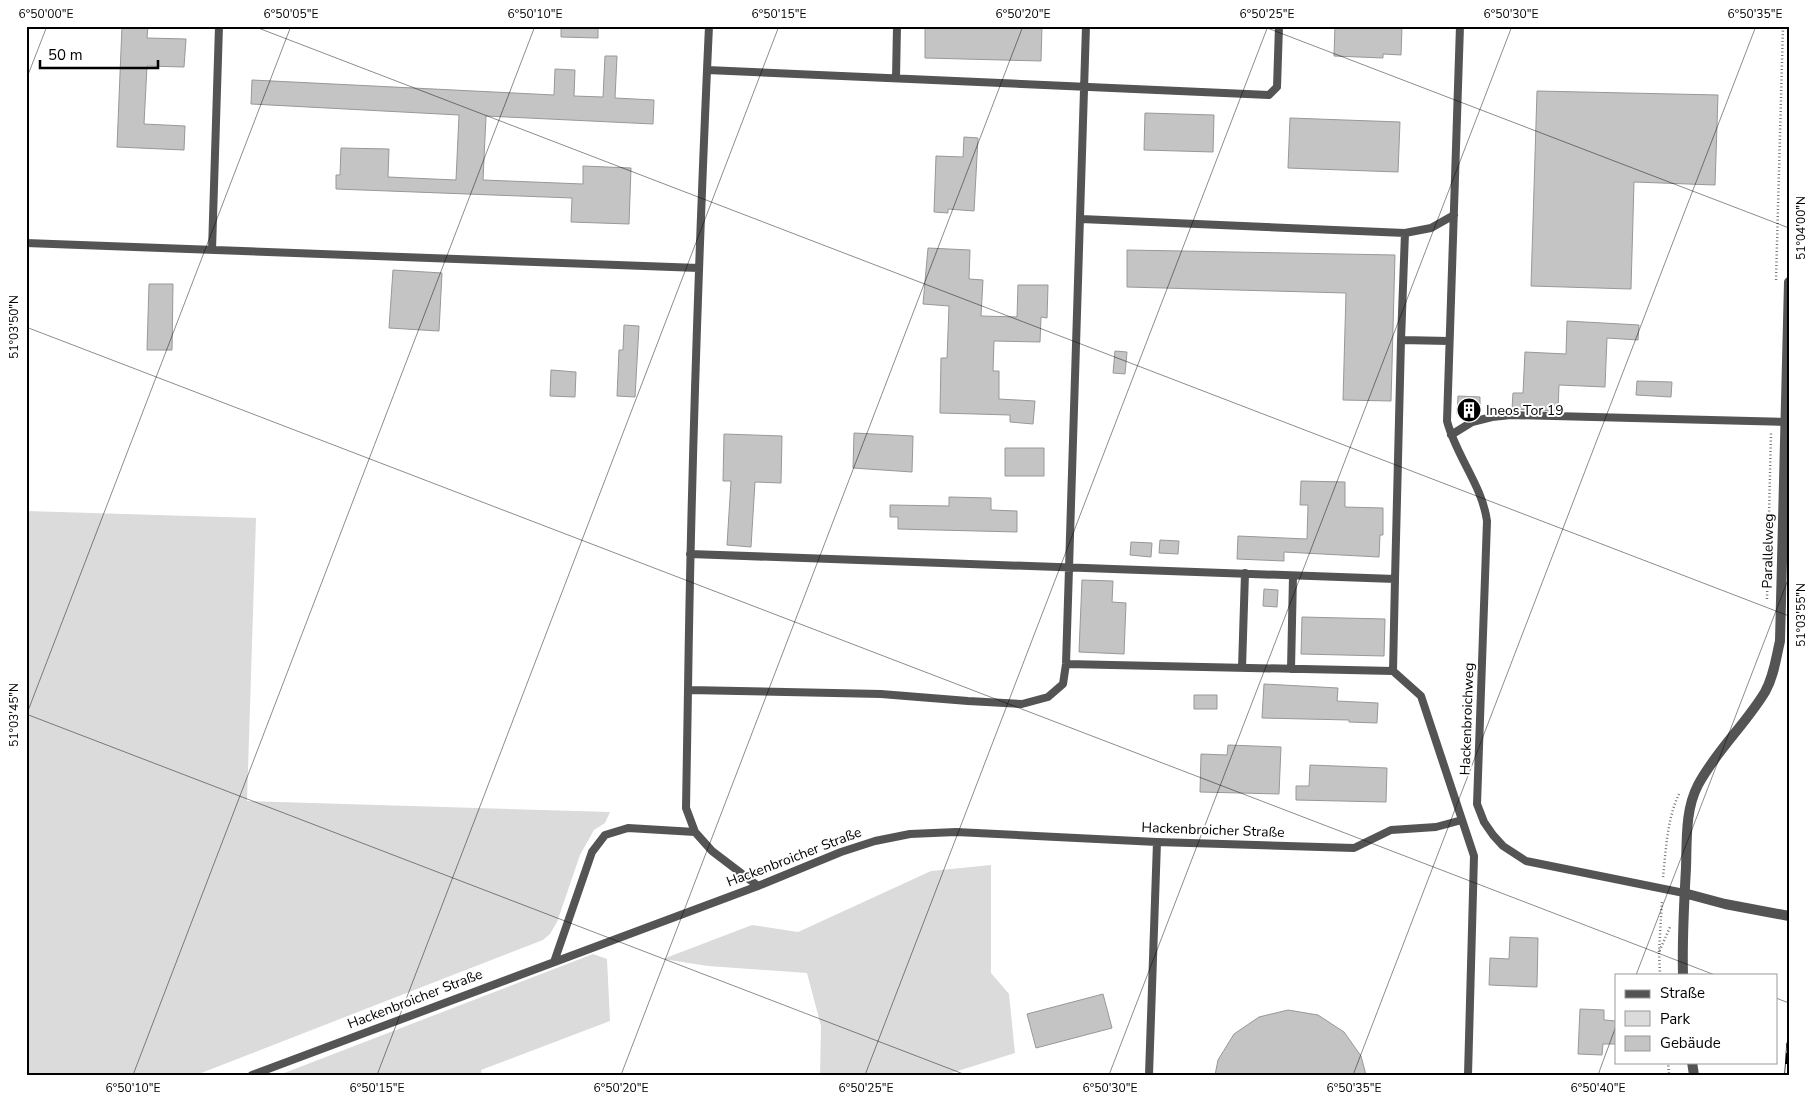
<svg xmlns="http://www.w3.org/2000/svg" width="1815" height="1101" viewBox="0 0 1815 1101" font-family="'Nunito Sans',sans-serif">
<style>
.green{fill:#dbdbdb}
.building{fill:#c4c4c4;stroke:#989898}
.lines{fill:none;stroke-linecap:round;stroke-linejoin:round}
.path{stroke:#767676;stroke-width:2.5;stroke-dasharray:1 2.5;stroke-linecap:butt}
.lane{stroke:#545454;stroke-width:8}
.street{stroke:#545454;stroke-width:10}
.rail-casing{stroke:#000;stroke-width:5.5}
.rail{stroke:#fff;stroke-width:4;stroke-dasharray:11;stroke-linecap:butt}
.ticks{fill:none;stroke:#000;stroke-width:1;stroke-opacity:0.45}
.labels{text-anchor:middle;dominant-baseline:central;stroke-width:4;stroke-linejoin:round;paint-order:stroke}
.poi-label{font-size:14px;fill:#000;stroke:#fff;text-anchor:start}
.street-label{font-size:14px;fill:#000;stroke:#fff}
.neatline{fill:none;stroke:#000;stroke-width:2}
.ticks-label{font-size:12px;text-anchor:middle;fill:#000}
</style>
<rect width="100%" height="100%" fill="#fff"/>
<path class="green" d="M26 511 256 518 247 801 610 812 605 823 594 830 580 855 557 922 550 934 543 940 196 1075H26Z
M991 865V973L1009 994 1015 1053 945 1075H820L821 1026 807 973 708 966 663 959 752 925 798 932 931 871Z
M593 954 607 959 610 1021 481 1070 482 1075H279Z"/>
<path class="building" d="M122 26H148L147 38 186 39 184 67 147 66 144 124 185 126 184 150 117 147Z
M561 26H598V38L561 37Z
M925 26H1042L1041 61 925 58Z
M1335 26H1402L1401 55 1383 54V58L1334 56Z
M605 56H617L615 98 654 100 653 124 486 116 483 180 583 184V166L631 168 629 224 571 222 572 198 336 189V175H340L341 148 389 149 388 177 456 180 459 115 251 104 252 80 554 95 555 69 575 70 574 96 603 97Z
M1537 91 1718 95 1715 185 1634 182 1631 289 1531 286Z
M1145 113 1214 115 1213 152 1144 150Z
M1290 118 1400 122 1398 172 1288 168Z
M964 137 978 138 974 211 948 209V213L934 212 936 156 963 157Z
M928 248 970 250 969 279 983 280 981 316 1017 317 1018 285H1048L1047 318 1041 317 1040 342 994 341 993 371H999V399L1035 401 1033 424 1010 422V415L940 413 941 358H947L949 306 923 304Z
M1127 250 1395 255 1391 401 1343 400 1346 293 1127 287Z
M393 270 442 273 439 331 389 328Z
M149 284H173L172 350H147Z
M1567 321 1639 325 1638 340 1607 338 1605 387 1559 385 1558 411 1512 409 1513 393H1523L1525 352 1566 354Z
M624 325 639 326 635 397 617 396 619 350H623Z
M1115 351 1127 352 1125 374 1113 373Z
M551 370 576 372 575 397 550 396Z
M1637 381 1672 382 1671 397 1636 395Z
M1458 396 1480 397V414H1457Z
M854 433 913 436 912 472 853 468Z
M724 434 782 436 781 483 755 482 751 547 727 545 731 481H723Z
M1005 448H1044V476H1005Z
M1301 481 1345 482V507L1383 508V535H1380L1379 557 1284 552V561L1237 559 1238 536 1307 539 1308 505H1300Z
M949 497 991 498V510L1017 511V532L898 529V517H890V505L949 506Z
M1160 540 1179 541 1178 554 1159 553Z
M1131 542 1152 543 1151 557 1130 555Z
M1082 580 1113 581 1112 602 1126 603 1124 654 1079 652Z
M1264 589 1278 590 1277 607 1263 606Z
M1302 617 1385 619 1384 656 1301 654Z
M1264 684 1338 688 1337 701 1378 703 1377 723 1349 722V720L1262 718Z
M1194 695H1217V709H1194Z
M1228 745 1281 747 1279 794 1200 792 1201 754 1227 755Z
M1310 765 1387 768 1386 802 1296 800V786H1309Z
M1510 937 1538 938 1537 987 1489 985 1490 958 1509 959Z
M1103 994 1112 1028 1036 1048 1027 1014Z
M1580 1009 1604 1010V1020L1616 1021V1044H1603L1602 1055 1578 1054Z
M1288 1010 1318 1015 1344 1032 1361 1056 1366 1075H1215L1218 1060 1234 1034 1259 1017Z"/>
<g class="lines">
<path class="path" d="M1776 280 1783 26
M1767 599 1771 433
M1663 877C1666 850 1667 819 1679 794
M1659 952 1662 900
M1660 975 1659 952 1670 927
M1668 1062 1669 1075"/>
<path class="lane" d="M709 26 707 70 1269 95 1277 87 1279 26
M1460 26 1447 421C1456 456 1482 485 1487 521L1477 804 1484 822 1493 835 1503 846 1526 861 1684 893
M707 70C698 277 691 483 688 690L881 694 968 701 1022 704 1048 697 1063 684 1066 664 1086 26
M896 78 897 26
M1081 219 1405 233 1431 228 1454 215
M26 243 699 268
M212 250 219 26
M1401 340 1405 233
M1451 435 1472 422 1492 417 1511 415 1785 422
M690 554 1395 579 1401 340 1449 341
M1066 664 1393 671 1421 696 1474 856 1468 1075
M1242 668 1245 573
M1291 669 1293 576
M1393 671 1395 579
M688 690 686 808 695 832 712 851 758 886
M554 962 592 852 605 835 628 828 695 832
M252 1075 758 886 841 852 875 841 910 834 956 832 1157 842 1354 848 1391 830 1436 827 1462 820
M1149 1075 1157 842"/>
<path class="street" d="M1684 893 1725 904 1789 916
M1683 975C1682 939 1684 903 1686 868 1687 840 1685 810 1698 785 1716 751 1745 725 1765 692 1774 676 1776 658 1780 641L1789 282
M1692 1062 1694 1075"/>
<defs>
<path id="rail" d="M1787 1075 1789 1044"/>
</defs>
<use href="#rail" class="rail-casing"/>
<use href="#rail" class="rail"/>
</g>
<path class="ticks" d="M253 26 1789 616M1262 26 1789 228M26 80 47 26M26 327 1715 975M26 714 966 1075M26 716 291 26M1636 975 1789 577M1776 998 1789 1003M133 1075 535 26M377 1075 779 26M621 1075 1023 26M865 1075 1268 26M1109 1075 1512 26M1353 1075 1756 26M1598 1075 1616 1026"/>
<defs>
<symbol id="building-disc" viewBox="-11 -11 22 22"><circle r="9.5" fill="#000" stroke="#fff"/><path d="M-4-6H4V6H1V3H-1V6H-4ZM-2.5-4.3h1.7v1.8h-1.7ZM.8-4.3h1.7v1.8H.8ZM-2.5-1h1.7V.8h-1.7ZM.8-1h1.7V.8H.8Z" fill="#fff"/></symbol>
</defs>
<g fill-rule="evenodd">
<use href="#building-disc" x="1455" y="396" width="28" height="28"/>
</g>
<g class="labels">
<g class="poi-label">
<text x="1486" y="410">Ineos Tor 19</text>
</g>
<g class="street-label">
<text transform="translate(1768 551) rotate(-89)">Parallelweg</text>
<text transform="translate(1467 719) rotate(-88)">Hackenbroichweg</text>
<text transform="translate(1213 830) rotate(2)">Hackenbroicher Straße</text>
<text transform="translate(794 857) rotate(-21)">Hackenbroicher Straße</text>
<text transform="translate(415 999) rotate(-21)">Hackenbroicher Straße</text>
</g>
</g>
<rect width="1815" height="1101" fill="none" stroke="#ffffff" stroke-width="55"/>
<rect x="1615" y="974" width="162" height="90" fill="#ffffff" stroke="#999999"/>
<rect x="1625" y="990" width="25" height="8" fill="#545454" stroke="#999999"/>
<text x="1660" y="998" font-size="15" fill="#000000">Straße</text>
<rect x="1625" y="1011" width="25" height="15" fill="#dbdbdb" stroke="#999999"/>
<text x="1660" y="1024" font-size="15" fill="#000000">Park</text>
<rect x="1625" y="1036" width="25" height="15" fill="#c4c4c4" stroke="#999999"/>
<text x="1660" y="1048" font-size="15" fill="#000000">Gebäude</text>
<path d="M40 60v8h118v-8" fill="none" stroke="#000000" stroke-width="2.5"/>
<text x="48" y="60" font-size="15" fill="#000000" stroke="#ffffff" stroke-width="4" paint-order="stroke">50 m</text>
<rect x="28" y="28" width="1760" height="1046" class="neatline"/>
<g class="ticks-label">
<text x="46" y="18">6°50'00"E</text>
<text x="291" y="18">6°50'05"E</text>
<text x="535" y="18">6°50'10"E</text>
<text x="779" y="18">6°50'15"E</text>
<text x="1023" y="18">6°50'20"E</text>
<text x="1267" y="18">6°50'25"E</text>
<text x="1511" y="18">6°50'30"E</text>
<text x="1755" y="18">6°50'35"E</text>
<text transform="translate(1801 228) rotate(-90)" y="4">51°04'00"N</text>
<text transform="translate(14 327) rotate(-90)" y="4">51°03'50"N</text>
<text transform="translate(1801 615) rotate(-90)" y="4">51°03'55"N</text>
<text transform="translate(14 715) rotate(-90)" y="4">51°03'45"N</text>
<text x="133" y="1092">6°50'10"E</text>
<text x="377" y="1092">6°50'15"E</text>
<text x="621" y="1092">6°50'20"E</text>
<text x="866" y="1092">6°50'25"E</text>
<text x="1110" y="1092">6°50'30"E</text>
<text x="1354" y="1092">6°50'35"E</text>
<text x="1598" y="1092">6°50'40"E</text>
</g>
</svg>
